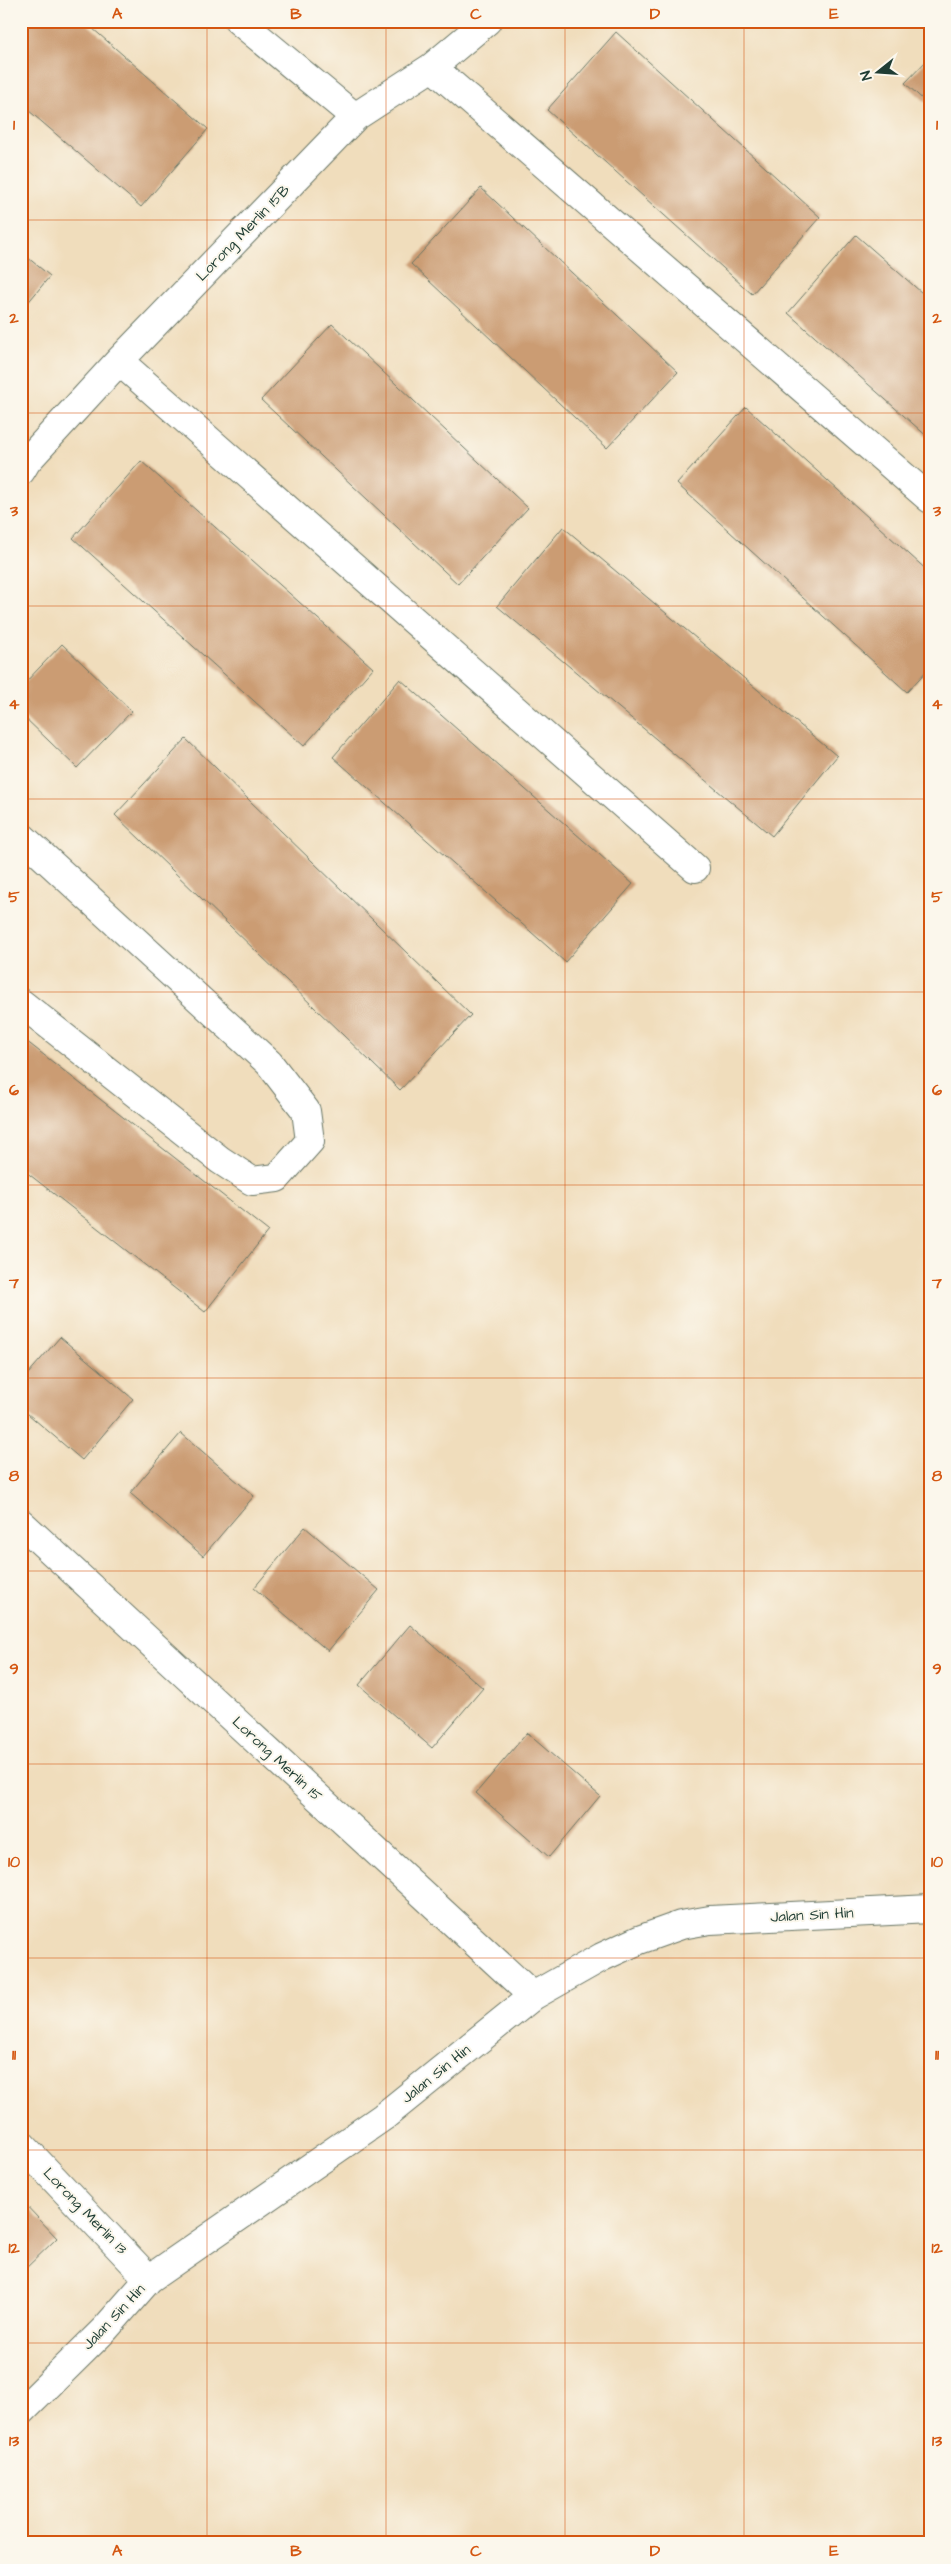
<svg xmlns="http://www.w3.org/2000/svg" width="951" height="2564" viewBox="0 0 951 2564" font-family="'Architects Daughter',sans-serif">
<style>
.building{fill:#cb9c73}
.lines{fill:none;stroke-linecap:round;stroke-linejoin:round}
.minor-casing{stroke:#687564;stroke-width:30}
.minor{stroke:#fff;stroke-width:28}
.grid{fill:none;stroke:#d45610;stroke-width:1;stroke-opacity:0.55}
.labels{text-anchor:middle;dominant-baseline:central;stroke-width:4;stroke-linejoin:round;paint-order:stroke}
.street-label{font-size:15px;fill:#1f3d34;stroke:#fbf7ec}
.neatline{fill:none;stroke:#d45610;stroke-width:2}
.grid-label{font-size:16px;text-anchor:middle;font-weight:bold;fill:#d45610}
</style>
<rect width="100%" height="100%" fill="#fbf7ec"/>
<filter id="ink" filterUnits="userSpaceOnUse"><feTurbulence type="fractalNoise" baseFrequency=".02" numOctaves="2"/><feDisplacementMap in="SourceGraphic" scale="10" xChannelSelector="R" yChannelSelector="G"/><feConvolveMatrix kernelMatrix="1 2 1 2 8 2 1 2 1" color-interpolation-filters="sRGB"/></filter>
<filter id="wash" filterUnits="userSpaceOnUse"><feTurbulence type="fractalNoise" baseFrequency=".0096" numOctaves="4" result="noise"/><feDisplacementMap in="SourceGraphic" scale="20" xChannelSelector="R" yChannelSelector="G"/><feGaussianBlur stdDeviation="1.12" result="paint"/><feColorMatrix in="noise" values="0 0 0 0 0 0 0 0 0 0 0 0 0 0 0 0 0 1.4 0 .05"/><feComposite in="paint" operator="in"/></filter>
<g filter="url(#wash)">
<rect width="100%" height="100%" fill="#f0ddbc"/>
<g id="blocks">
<path class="building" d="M21 21H84L208 129 141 207 21 104Z
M616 32 820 217 752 294 547 110Z
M930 57V106L905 83Z
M481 188 678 372 607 448 411 264Z
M856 235 930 300V439L788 313Z
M21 252 50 276 21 311Z
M332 324 528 508 458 584 261 400Z
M746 407 930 573V667L907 692 677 484Z
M141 461 373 668 304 746 73 538Z
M563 527 837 756 772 836 497 606Z
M62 644 132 711 77 768 21 714V687Z
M400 679 633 884 565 962 333 757Z
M186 739 471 1015 400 1090 115 815Z
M21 1037 268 1231 205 1312 21 1168Z
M60 1337 133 1399 82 1460 21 1408V1382Z
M181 1433 254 1496 203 1556 130 1493Z
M305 1527 379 1590 328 1651 254 1588Z
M410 1625 483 1688 432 1748 359 1685Z
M527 1733 600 1796 549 1857 476 1793Z
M21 2200 57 2238 21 2273Z"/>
</g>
</g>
<g filter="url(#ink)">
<use href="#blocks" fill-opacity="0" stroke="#687564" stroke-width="1"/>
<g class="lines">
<defs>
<path id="minor" d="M239 21 355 117
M432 67 930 499
M119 361 695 868
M21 471 27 461 119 361 355 117 432 67 487 21
M21 836 269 1063 306 1111 310 1141 277 1178 252 1181 220 1160 21 1003
M21 1523 533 1996
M21 2144 149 2279
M21 2412 105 2329 149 2279 383 2117 533 1996 602 1957 639 1940 681 1925 710 1920 930 1909"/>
</defs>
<use href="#minor" class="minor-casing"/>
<use href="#minor" class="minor"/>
</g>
</g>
<path class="grid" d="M207 21V2543M386 21V2543M565 21V2543M744 21V2543M21 220H930M21 413H930M21 606H930M21 799H930M21 992H930M21 1185H930M21 1378H930M21 1571H930M21 1764H930M21 1958H930M21 2150H930M21 2343H930"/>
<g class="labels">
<g class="street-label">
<text transform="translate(243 233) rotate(-46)">Lorong Merlin 15B</text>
<text transform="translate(277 1759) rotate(43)">Lorong Merlin 15</text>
<text transform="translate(812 1915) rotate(-3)">Jalan Sin Hin</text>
<text transform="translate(436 2074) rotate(-39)">Jalan Sin Hin</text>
<text transform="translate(85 2211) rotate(46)">Lorong Merlin 13</text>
<text transform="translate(114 2317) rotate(-47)">Jalan Sin Hin</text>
</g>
</g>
<rect width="951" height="2564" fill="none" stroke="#fbf7ec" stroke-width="55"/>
<g transform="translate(878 72) rotate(253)" stroke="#fbf7ec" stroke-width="4" paint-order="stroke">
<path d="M0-4L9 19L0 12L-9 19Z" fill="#1f3d34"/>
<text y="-8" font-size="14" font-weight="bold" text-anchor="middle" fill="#1f3d34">N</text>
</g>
<rect x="28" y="28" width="896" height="2508" class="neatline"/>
<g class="grid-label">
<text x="117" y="19">A</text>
<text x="296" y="19">B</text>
<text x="476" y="19">C</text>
<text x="655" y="19">D</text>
<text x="834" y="19">E</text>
<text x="14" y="130">1</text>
<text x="937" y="130">1</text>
<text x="14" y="323">2</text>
<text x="937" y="323">2</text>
<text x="14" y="516">3</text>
<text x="937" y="516">3</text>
<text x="14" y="709">4</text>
<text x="937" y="709">4</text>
<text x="14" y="902">5</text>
<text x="937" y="902">5</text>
<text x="14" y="1095">6</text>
<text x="937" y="1095">6</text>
<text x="14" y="1288">7</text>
<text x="937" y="1288">7</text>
<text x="14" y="1481">8</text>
<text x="937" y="1481">8</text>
<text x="14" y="1674">9</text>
<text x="937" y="1674">9</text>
<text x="14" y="1867">10</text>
<text x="937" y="1867">10</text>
<text x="14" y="2060">11</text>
<text x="937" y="2060">11</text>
<text x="14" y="2253">12</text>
<text x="937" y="2253">12</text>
<text x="14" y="2446">13</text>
<text x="937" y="2446">13</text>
<text x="117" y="2556">A</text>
<text x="296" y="2556">B</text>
<text x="476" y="2556">C</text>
<text x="655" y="2556">D</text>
<text x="834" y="2556">E</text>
</g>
</svg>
